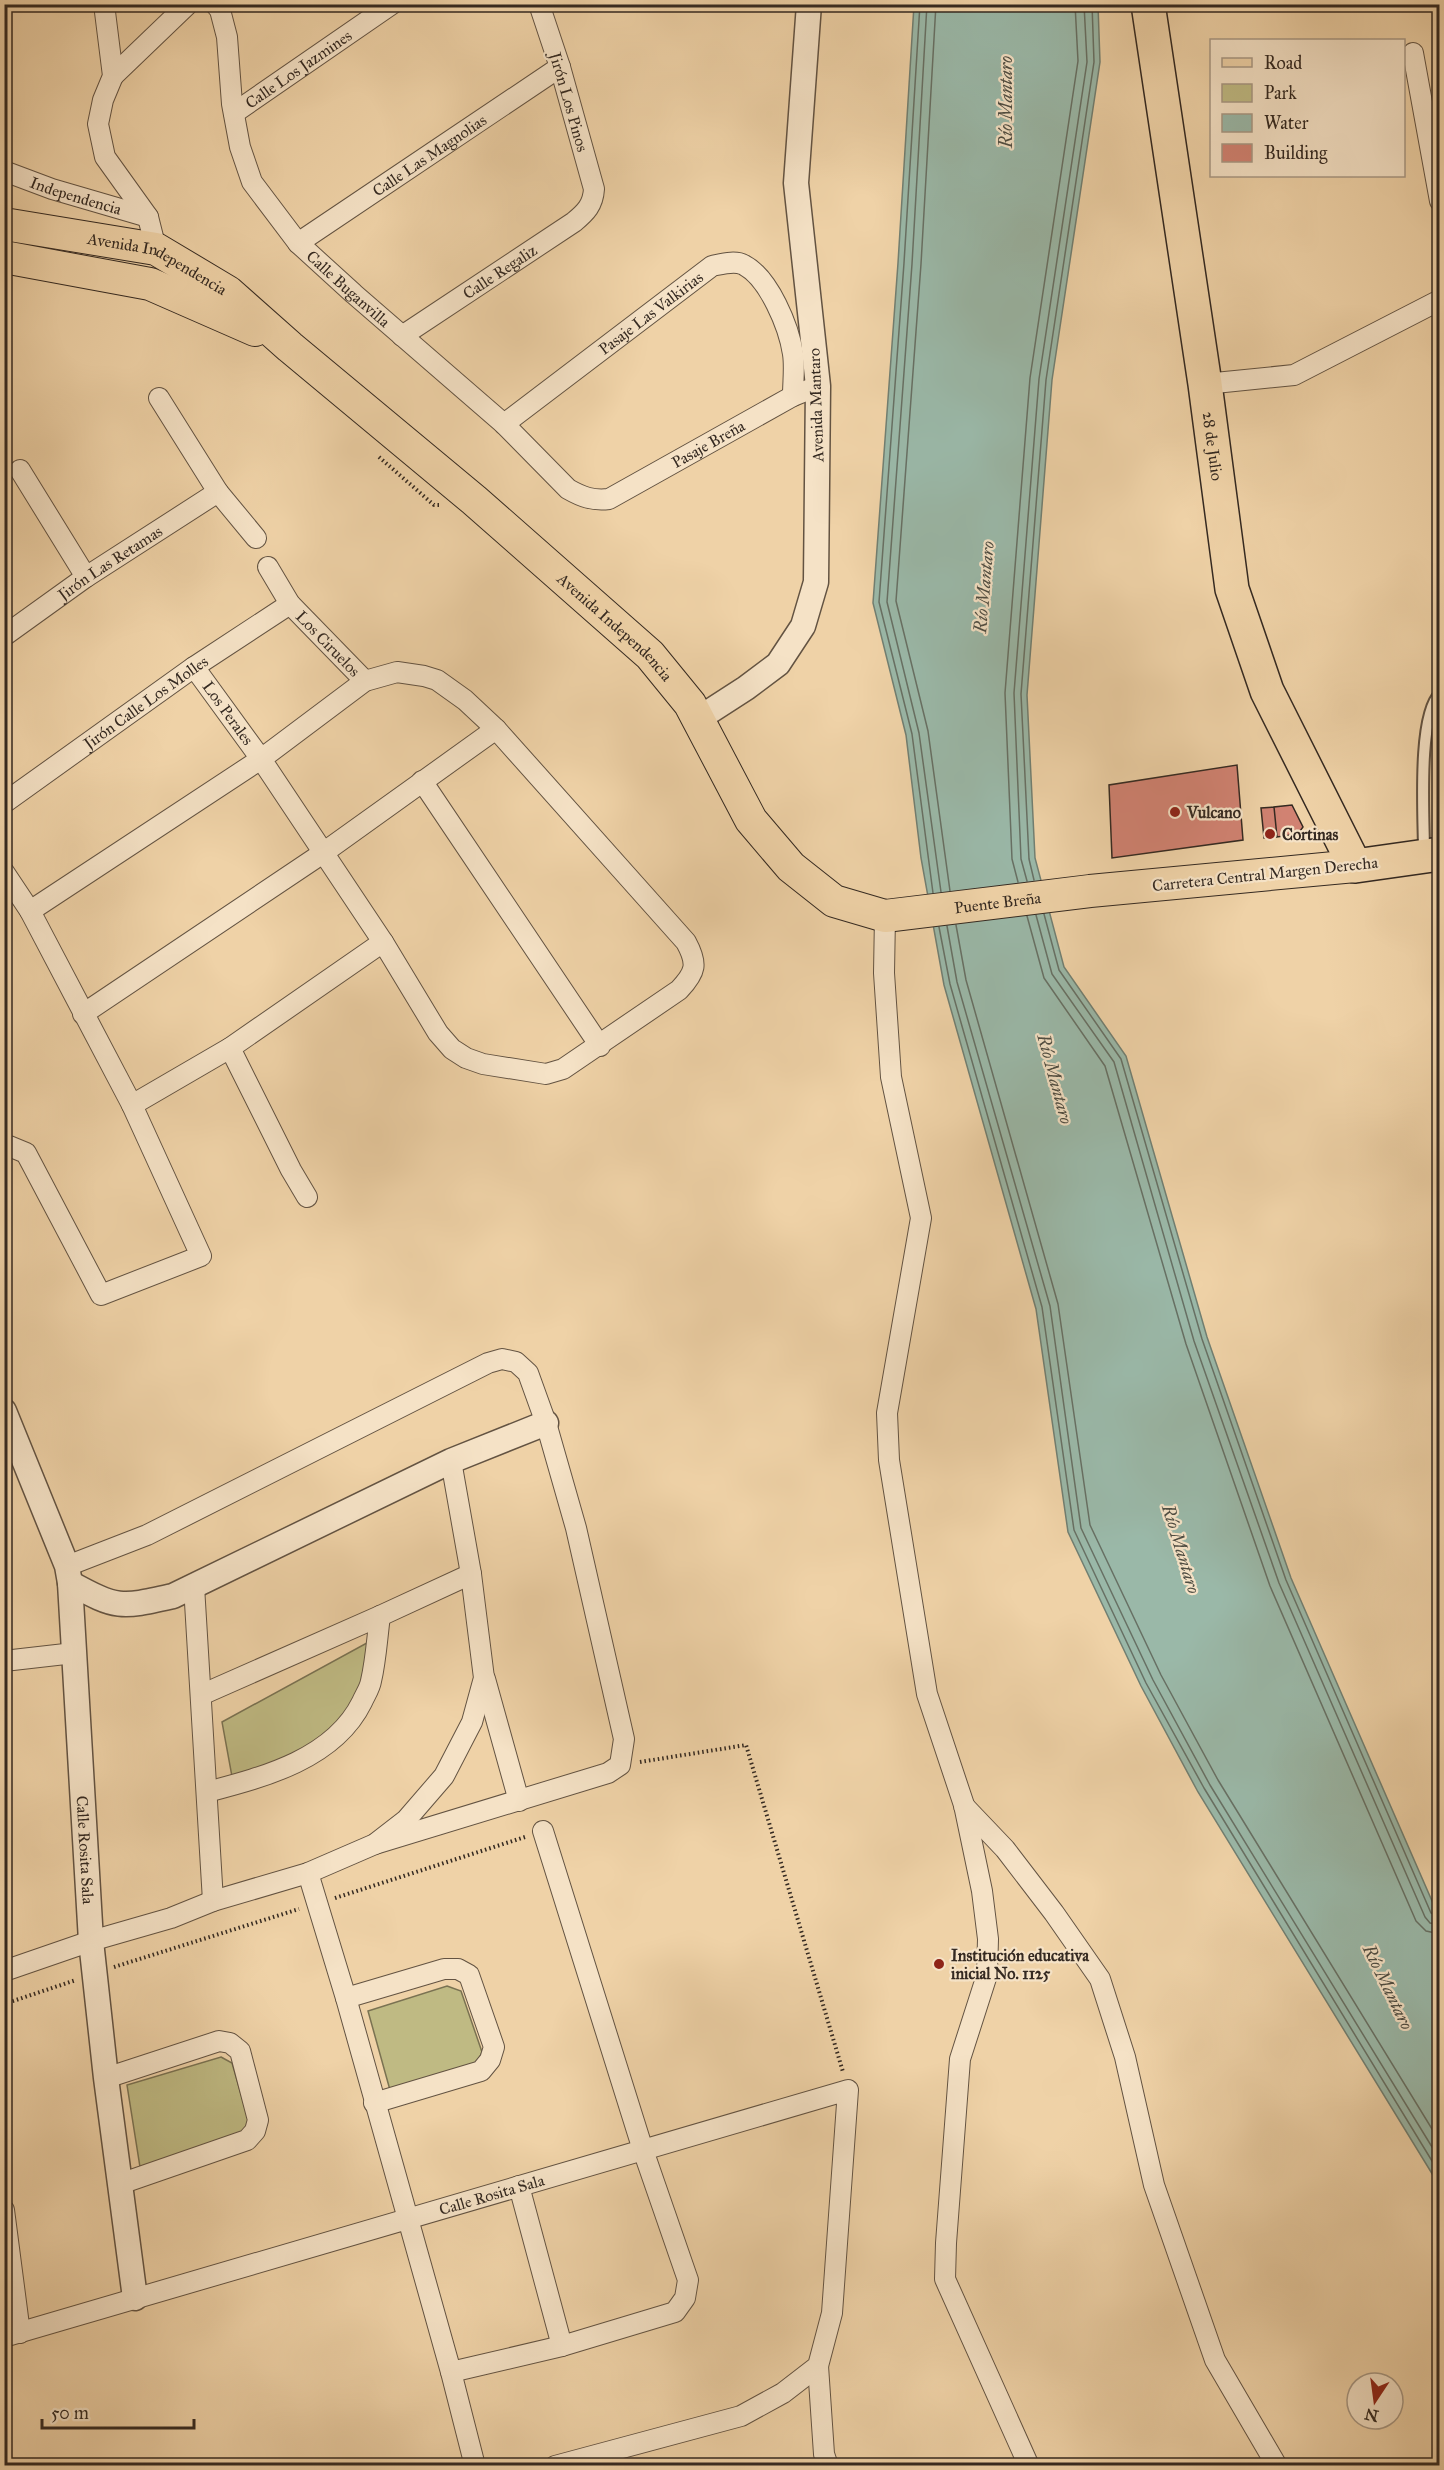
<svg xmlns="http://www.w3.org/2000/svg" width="1444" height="2470" viewBox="0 0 1444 2470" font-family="'IM FELL Great Primer',serif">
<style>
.green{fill:#bfba83;stroke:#7a7252;stroke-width:1.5}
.water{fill:#9ab8a8;stroke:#717f72;stroke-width:1.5}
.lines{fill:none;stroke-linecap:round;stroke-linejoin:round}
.shore{stroke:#677064;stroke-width:1.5}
.building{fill:#d18272;stroke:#342921;stroke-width:1.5}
.service-casing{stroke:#635342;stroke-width:14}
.minor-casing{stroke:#635342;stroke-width:22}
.tertiary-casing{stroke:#635342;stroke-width:27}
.primary-casing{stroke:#342921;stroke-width:34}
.trunk-casing{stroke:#342921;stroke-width:36}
.path{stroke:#342921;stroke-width:4;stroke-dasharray:1.5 3;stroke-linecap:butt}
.service{stroke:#f5e2c6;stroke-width:10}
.minor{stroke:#f5e2c6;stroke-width:20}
.tertiary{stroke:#f5e2c6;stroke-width:24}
.primary{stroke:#efd2a7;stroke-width:32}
.trunk{stroke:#efd2a7;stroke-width:33}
.poi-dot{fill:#8f2418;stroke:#f5e2c6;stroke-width:2}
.labels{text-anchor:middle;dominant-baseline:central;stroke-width:4.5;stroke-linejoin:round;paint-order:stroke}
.street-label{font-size:16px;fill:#342921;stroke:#f5e2c6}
.poi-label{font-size:16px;font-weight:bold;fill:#342921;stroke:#f5e2c6;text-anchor:start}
.water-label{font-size:18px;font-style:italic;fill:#4e4d43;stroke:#f5e2c6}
</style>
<rect width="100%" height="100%" fill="#efd2a7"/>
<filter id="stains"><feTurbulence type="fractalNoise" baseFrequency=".00333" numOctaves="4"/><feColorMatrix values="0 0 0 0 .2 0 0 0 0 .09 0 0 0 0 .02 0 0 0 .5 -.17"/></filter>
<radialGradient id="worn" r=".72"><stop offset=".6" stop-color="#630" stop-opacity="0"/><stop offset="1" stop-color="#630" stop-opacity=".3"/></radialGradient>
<path class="green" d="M376 1638 365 1686 343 1726 311 1751 233 1782 222 1722Z
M447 1986 461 1991 482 2052 476 2066 390 2090 368 2011Z
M221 2057 232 2063 250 2125 246 2136 140 2167 127 2085Z"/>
<path class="water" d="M914 5H1098L1100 62 1052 380 1027 695 1035 858 1064 967 1126 1056 1207 1337 1291 1578 1439 1917V2185L1198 1792 1141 1686 1068 1532 1036 1309 944 985 921 858 906 735 873 603 898 263Z"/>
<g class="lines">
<path class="shore" d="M920 4 904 263 879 602 912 734 933 893
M927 4 912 264 887 602 919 733 941 892
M936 4 921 264 896 601 928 731 950 891
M1034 880 1029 859 1021 694 1046 380 1094 62 1092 4
M1027 881 1021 859 1014 693 1039 379 1087 62 1084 4
M1018 882 1012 859 1005 693 1030 378 1078 61 1075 4
M1044 914 1059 970 1121 1059 1202 1339 1286 1580 1431 1913 1440 1917
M1036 915 1052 974 1114 1062 1194 1341 1279 1583 1425 1917 1430 1923 1440 1925
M1027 916 1044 978 1105 1066 1186 1344 1270 1586 1416 1921 1426 1931 1440 1934
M956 925 966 980 1058 1304 1090 1525 1161 1675 1218 1780 1440 2142
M947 926 957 982 1050 1306 1081 1528 1153 1680 1210 1785 1440 2160
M939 927 950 984 1042 1307 1074 1530 1146 1683 1204 1788 1440 2174"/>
</g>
<path class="building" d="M1237 765 1243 840 1112 858 1109 785Z
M1292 805 1303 827 1298 834 1277 837 1274 807Z
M1274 807 1277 837 1264 838 1261 808Z"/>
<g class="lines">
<defs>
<path id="service" d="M1424 852C1424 819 1417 715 1440 694"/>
<g id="minor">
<path d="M104 4 113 76 103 100 98 124 105 157 148 217 156 249"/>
<path id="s1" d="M215 4 220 10 227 37 232 104 240 147 252 182 298 243 354 294 504 424 568 489C582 497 593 501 609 499L793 396 818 386"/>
<path d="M1413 53 1440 201"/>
<path d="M113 76 188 4"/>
<path id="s2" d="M234 113 392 4"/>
<path id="s3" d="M4 171 52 189 148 217"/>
<path id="s4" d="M298 243 560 67"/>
<path id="s5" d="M402 336 574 222C586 212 593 205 594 189L560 67 539 4"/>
<path d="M1205 384 1294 375 1440 300"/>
<path d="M159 398 218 492 256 538"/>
<path id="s6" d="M504 424 712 266C722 264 735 260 744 265 769 278 789 327 793 354 795 367 793 382 793 396"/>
<path d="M20 470 86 577"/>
<path id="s7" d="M268 567 290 604 365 681"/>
<path id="s8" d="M4 636 86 577 218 492"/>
<path d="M422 781 600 1046"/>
<path id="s9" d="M4 803 194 667 290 604"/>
<path d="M4 872 30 911 132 1105 201 1256 101 1295 26 1153 9 1146 4 1147"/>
<path d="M30 911 261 759 365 681 397 672 424 676 437 680 465 700 496 729 686 942C698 964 696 972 679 990L563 1069 546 1074 483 1064 466 1058 452 1049 438 1033 383 942 261 759 194 667"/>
<path d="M885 916 884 973 891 1077 921 1218 887 1413 889 1460 927 1694 964 1805 982 1891 988 1939 987 1975 960 2059 946 2243 945 2279 1029 2466"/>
<path d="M83 1014 323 853 496 729"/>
<path d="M230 1048 291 1170 307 1197"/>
<path d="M132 1105 230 1048 383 942"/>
<path d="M67 1566 147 1535 488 1363 502 1359 516 1362 528 1373 546 1423 576 1528 624 1739 620 1765 608 1773 375 1844"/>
<path d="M194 1586 213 1901"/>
<path d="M4 1661 74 1653"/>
<path d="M485 1679 519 1801"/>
<path d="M201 1695 380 1616 471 1574"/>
<path d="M207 1792C264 1777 334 1759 362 1702 365 1695 370 1688 371 1681 376 1660 377 1638 380 1616"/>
<path d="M964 1806 1005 1849 1054 1913 1100 1979 1125 2057 1154 2185 1215 2360 1277 2466"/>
<path d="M308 1873 346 1998 451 2372 475 2466"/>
<path d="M4 1971 91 1941 171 1918 213 1901 308 1873 375 1844 406 1820 444 1776 472 1722 484 1678 471 1574 451 1461"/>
<path d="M346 1998 444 1969H458L469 1975 494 2047 490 2060 481 2071 374 2103"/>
<path d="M106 2078 219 2041 230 2043 240 2051 258 2120 255 2131 247 2140 120 2184"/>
<path d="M519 2186 562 2346"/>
<path d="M4 2210 20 2333"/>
<path id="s10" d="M4 2337 848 2090 832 2313 818 2366 783 2393 741 2416 555 2466"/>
<path d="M818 2366 824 2454 828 2466"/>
<path d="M451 2372 562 2346 675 2312 685 2298 688 2280 643 2150 543 1831"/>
</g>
<g id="tertiary">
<path d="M698 719 746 688 778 664 803 626 816 582 818 386 796 183 809 4"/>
<path id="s11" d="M4 1411 67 1566 70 1583 91 1941 106 2078 135 2298"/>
<path d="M70 1583C118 1609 120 1608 173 1596L451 1461 546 1423"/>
</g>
<g id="primary">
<path id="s12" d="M4 224 156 249 228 292 290 347 474 500 650 655 690 704 751 820 791 867 834 901 885 916 1090 891 1355 866"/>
<path d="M4 257 150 284 255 330"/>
</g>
<g id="trunk">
<path id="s13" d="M1148 4 1205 384 1232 589 1267 691 1355 866 1440 854"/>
</g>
</defs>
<use href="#service" class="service-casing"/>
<use href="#minor" class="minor-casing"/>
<use href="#tertiary" class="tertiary-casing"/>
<use href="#primary" class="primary-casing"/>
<use href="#trunk" class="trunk-casing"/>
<path class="path" d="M379 457 434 505H441
M640 1762 746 1745 843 2072
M335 1898 525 1837
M114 1967 299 1909
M4 2004 76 1980"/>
<use href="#service" class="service"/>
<use href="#minor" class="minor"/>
<use href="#tertiary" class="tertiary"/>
<use href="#primary" class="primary"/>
<use href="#trunk" class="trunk"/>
</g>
<g class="poi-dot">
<circle cx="1175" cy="812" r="6"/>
<circle cx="1270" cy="834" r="6"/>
<circle cx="939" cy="1964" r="6"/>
</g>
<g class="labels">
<g class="street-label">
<text stroke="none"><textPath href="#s2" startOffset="78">Calle Los Jazmines</textPath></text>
<text transform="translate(569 102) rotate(74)">Jirón Los Pinos</text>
<text stroke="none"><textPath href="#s4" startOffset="158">Calle Las Magnolias</textPath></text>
<text stroke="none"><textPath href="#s3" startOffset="76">Independencia</textPath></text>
<text stroke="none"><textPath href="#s12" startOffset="160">Avenida Independencia</textPath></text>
<text stroke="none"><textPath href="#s5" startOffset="117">Calle Regaliz</textPath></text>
<text stroke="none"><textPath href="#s1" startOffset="328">Calle Buganvilla</textPath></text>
<text stroke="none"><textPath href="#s6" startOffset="184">Pasaje Las Valkirias</textPath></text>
<text transform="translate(816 405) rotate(-92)">Avenida Mantaro</text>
<text stroke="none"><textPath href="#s1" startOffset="782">Pasaje Breña</textPath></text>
<text stroke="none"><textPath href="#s13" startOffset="447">28 de Julio</textPath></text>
<text stroke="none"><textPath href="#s8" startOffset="129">Jirón Las Retamas</textPath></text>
<text stroke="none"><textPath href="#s12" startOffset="750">Avenida Independencia</textPath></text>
<text stroke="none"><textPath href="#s7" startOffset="98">Los Ciruelos</textPath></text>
<text stroke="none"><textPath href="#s9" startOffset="174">Jirón Calle Los Molles</textPath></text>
<text transform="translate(228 713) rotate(54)">Los Perales</text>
<text transform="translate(1265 874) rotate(-6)">Carretera Central Margen Derecha</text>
<text stroke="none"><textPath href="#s12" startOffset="1272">Puente Breña</textPath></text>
<text stroke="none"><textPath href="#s11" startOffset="452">Calle Rosita Sala</textPath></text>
<text stroke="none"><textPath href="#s10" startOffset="508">Calle Rosita Sala</textPath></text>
</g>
<g class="poi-label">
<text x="1187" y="812">Vulcano</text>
<text x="1282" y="834">Cortinas</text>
<text x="951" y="1955">Institución educativa<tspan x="951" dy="18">inicial No. 1125</tspan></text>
</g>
<g class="water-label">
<text transform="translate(1006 102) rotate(-90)">Río Mantaro</text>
<text transform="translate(984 587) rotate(-85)">Río Mantaro</text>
<text transform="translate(1055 1079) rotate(75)">Río Mantaro</text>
<text transform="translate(1181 1549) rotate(73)">Río Mantaro</text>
<text transform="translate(1388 1987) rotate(64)">Río Mantaro</text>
</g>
</g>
<rect width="1444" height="2470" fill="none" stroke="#efd2a7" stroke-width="24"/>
<rect x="6" y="6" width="1432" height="2458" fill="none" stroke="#342921" stroke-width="3"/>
<rect x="12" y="12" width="1420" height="2446" fill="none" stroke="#342921" stroke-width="1.5"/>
<rect x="1210" y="39" width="195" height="138" fill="#f5e2c6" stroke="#a89884" stroke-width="1.5"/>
<rect x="1222" y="58" width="30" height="9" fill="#efd2a7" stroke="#a89884" stroke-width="1.5"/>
<text x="1264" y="69" font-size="18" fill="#342921">Road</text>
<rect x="1222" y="84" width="30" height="18" fill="#bfba83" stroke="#a89884" stroke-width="1.5"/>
<text x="1264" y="99" font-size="18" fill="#342921">Park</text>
<rect x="1222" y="114" width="30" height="18" fill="#9ab8a8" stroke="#a89884" stroke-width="1.5"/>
<text x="1264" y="129" font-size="18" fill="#342921">Water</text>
<rect x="1222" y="144" width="30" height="18" fill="#d18272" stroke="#a89884" stroke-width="1.5"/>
<text x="1264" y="159" font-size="18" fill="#342921">Building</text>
<g transform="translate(1375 2401) rotate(193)"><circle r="28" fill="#f5e2c6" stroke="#a89884" stroke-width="1.5"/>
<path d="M0-4.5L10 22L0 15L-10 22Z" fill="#8f2418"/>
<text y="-9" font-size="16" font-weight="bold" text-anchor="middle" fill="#342921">N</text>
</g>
<path d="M42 2419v9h152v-9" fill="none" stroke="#342921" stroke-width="3"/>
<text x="51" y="2419" font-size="18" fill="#342921" stroke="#f5e2c6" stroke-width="4.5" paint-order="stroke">50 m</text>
<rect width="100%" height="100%" filter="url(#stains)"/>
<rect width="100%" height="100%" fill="url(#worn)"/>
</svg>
